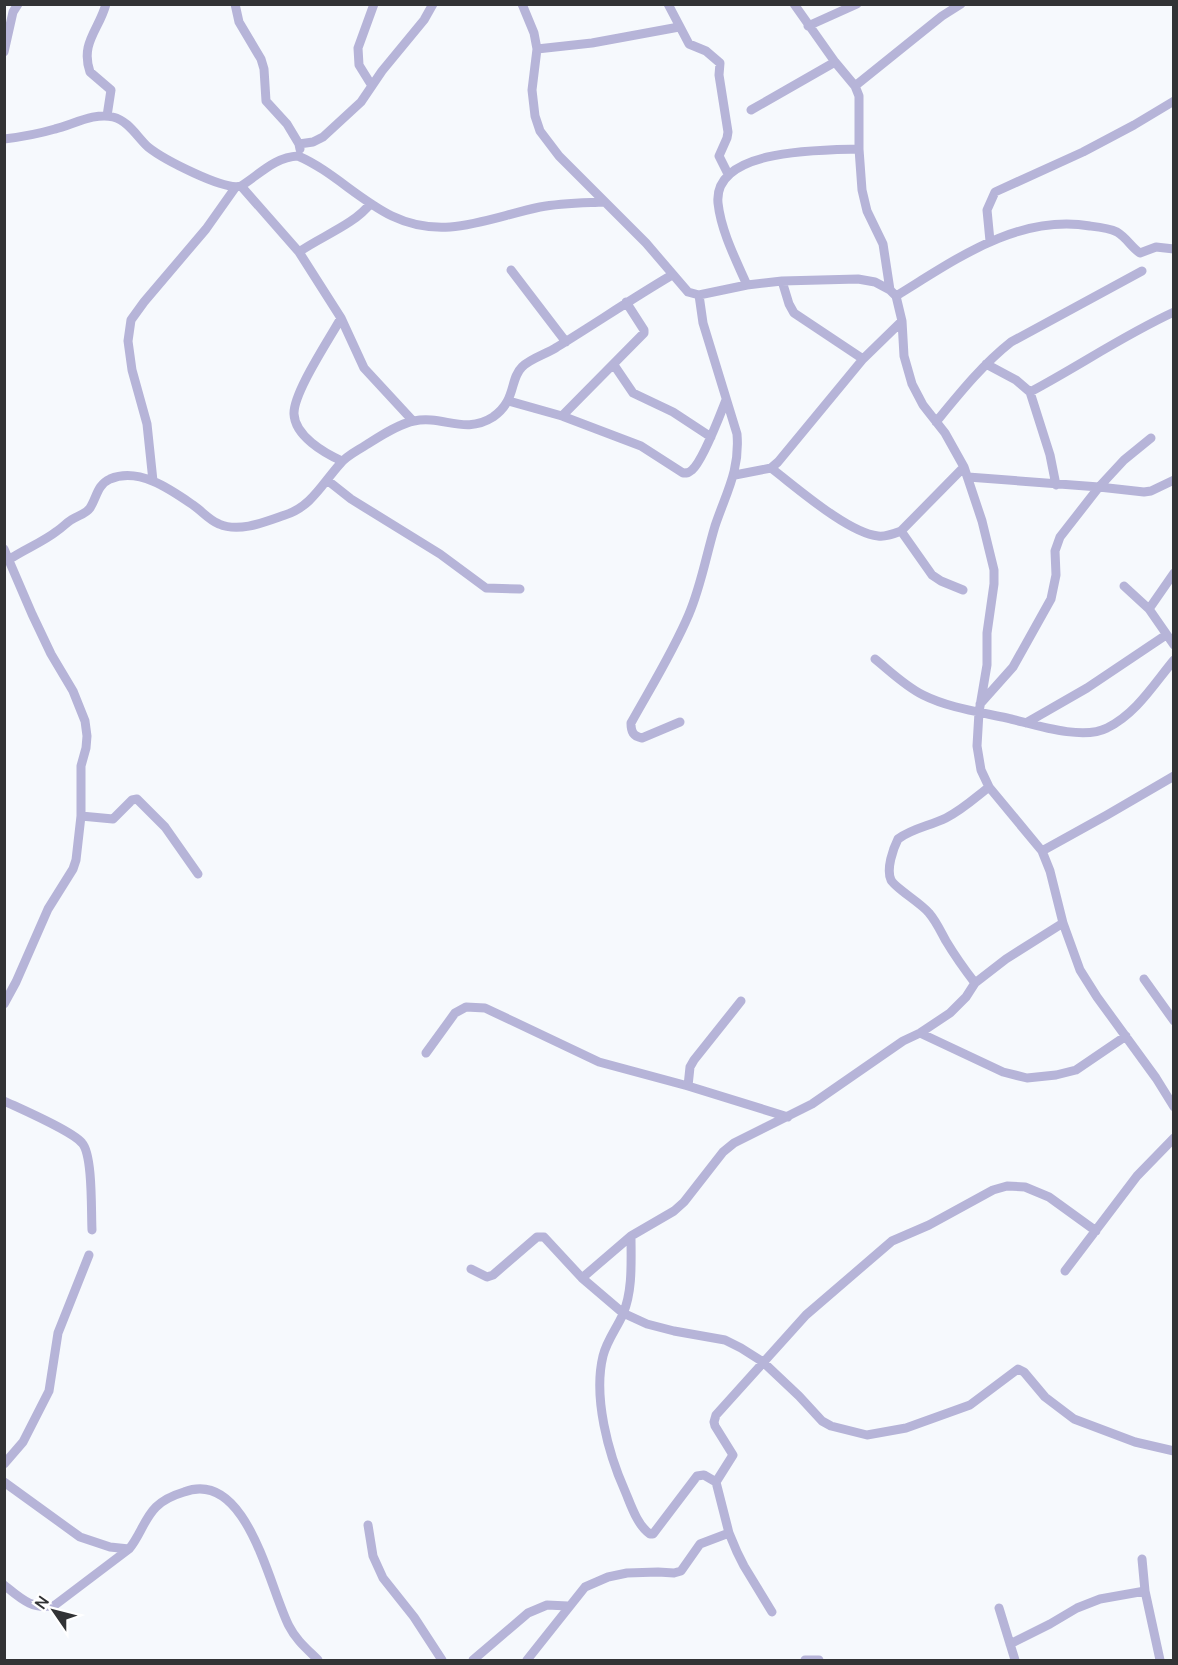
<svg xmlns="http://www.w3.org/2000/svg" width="1178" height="1665" viewBox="0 0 1178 1665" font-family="Manrope,sans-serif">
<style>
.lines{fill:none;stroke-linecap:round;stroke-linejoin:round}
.minor{stroke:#b6b4d8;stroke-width:9}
</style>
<rect width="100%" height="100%" fill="#f6f9fd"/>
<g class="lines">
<path class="minor" d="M106 4C99 30 80 43 90 72L111 90 107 116
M235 4 239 22 261 59 264 69 266 101 287 124 299 144 300 149
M522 4 534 33 537 49 532 90 535 116 540 131 559 156 646 243 688 292 699 295 747 285 782 281 858 279 875 282 890 290 896 296 902 321 904 356 912 384 923 405 945 433 964 467 982 521 994 570V584L987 633V665L979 712 977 746 981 770 989 787 1042 851 1050 871 1063 923 1080 970 1097 997 1156 1078 1174 1107
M668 4 689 44 706 51 720 63 719 75 728 132 727 138 719 156 728 174
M794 4 835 62 855 86 859 96V149L862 190 867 211 883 244 890 290
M808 26 857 4
M537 49 592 43 679 27
M4 52 13 12 18 4
M372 86 359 65 358 48 374 4
M855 86 942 16 961 4
M751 110 835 62
M4 139C21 137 38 134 55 129 72 125 95 112 113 117 129 121 137 137 148 147 163 159 224 191 241 186 260 174 275 157 298 156 331 170 359 200 392 216 444 241 488 218 540 207 561 203 583 203 604 202
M299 144 313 142 323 137 361 102 382 71 424 20 433 4
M241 186 299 252 341 318 364 368 413 421
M990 241 987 210 995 192 1083 152 1134 125 1174 101
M299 252C320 237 355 224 370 204
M511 270 566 342
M782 281 789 304 794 313 863 359
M747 285C736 260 721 231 718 203 713 148 823 150 859 149
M896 296C955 260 1017 214 1090 226 1099 227 1109 228 1117 232 1127 238 1131 247 1140 253L1156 247 1174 249
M341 318C330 338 293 393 294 414 295 436 324 453 342 461
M986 364 1016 380 1030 392 1050 455 1056 485
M614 365 633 393 673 412 711 437
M1030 392C1079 366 1124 335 1174 312
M509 401 562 416 641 446 683 473C688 473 688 473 692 470 703 461 720 415 726 400
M562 416 644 333V330L626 302
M936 422C959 394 982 365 1011 342L1142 271
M771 468C796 487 848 533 878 536 886 537 893 534 901 531L964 467
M735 475 771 468 778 462 863 359 902 321
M968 477 1099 487 1144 492 1151 491 1174 480
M327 480 351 499 440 554 486 588 520 589
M153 481 147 424 132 370 128 341 131 320 144 302 206 229 235 188
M901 531 932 575 941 581 963 590
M4 549 32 614 51 654 73 691 85 721 87 736 86 748 81 766V816L76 860 73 869 48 909 16 982 4 1004
M10 559C25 549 43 542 57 531 62 528 66 523 71 520 77 516 86 514 90 508 97 497 97 485 110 479 139 467 170 489 193 505 202 511 209 520 219 524 239 533 265 522 285 515 311 507 322 484 340 464 346 456 357 451 366 445 379 437 398 424 414 421 443 415 465 435 493 417 517 400 509 380 522 367 531 358 547 354 557 347 596 323 633 298 672 275
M1124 586 1149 609 1174 645
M1149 609 1174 573
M875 659C891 672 905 686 923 695 949 708 980 712 1007 718 1033 724 1082 741 1107 728 1136 714 1154 684 1174 660
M980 704 1013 667 1051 599 1056 575 1055 551 1060 537 1099 487 1124 460 1151 438
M680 722 642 738C633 736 631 732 631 723 651 687 673 652 689 614 701 586 706 556 715 526 726 493 740 471 737 434L703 323 699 295
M1026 723 1087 688 1166 635
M81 816 113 819 132 800 137 799 165 827 198 874
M1042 851 1107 815 1174 776
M1144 979 1174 1021
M975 983C965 970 955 956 946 941 941 932 936 921 929 913 921 903 895 888 891 880 886 869 893 849 898 839 913 828 930 826 946 818 962 810 975 798 989 787
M920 1033 1003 1072 1027 1078 1056 1075 1076 1070 1126 1036
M426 1053 455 1013 466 1007 485 1008 599 1062 688 1086 788 1117
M688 1086 690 1067 694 1060 741 1001
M4 1101C21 1109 72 1131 82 1143 93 1155 91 1212 92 1230
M631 1236C631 1261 633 1290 623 1314 617 1328 607 1340 603 1356 593 1397 608 1453 625 1491 631 1505 637 1525 650 1534H653L697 1476 704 1475 716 1482
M471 1269 487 1277 493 1275 537 1237H544L582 1278 623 1313 647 1324 674 1331 725 1340 741 1348 763 1362 799 1396 822 1421 831 1426 867 1435 906 1428 970 1405 1018 1369 1024 1372 1045 1397 1074 1419 1135 1442 1174 1451
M1065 1271 1137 1176 1174 1138
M582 1278 631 1236 674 1211 684 1202 723 1152 734 1143 812 1104 903 1041 920 1033 950 1013 966 997 975 983 1006 959 1063 923
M4 1464 23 1442 49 1391 58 1333 89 1255
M4 1482 80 1537 110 1547 129 1549
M368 1525 373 1556 383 1578 414 1617 442 1660
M1142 1559 1145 1591 1160 1660
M4 1585C20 1598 33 1611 55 1605L129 1549C140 1536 144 1519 156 1507 164 1499 174 1495 184 1492 247 1468 269 1587 289 1626 296 1640 307 1649 318 1660
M999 1608 1015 1660
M772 1612 744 1566 737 1552 729 1533 716 1482 733 1455 715 1426 714 1422 716 1415 806 1315 892 1241 929 1225 993 1190 1007 1186 1025 1187 1049 1197 1096 1231
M1010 1644 1050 1624 1077 1608 1100 1599 1145 1591
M473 1660 528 1613 547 1605 568 1606
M527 1660 585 1587 608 1577 627 1573 658 1572 674 1573 681 1571 700 1544 729 1533
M805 1660H819"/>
</g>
<rect width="1178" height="1665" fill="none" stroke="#323335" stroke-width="12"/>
<g transform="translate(54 1611) rotate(305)" stroke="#ffffff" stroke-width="4.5" paint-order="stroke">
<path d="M0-4.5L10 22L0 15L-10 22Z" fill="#323335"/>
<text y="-9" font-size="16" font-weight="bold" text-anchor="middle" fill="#323335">N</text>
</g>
</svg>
